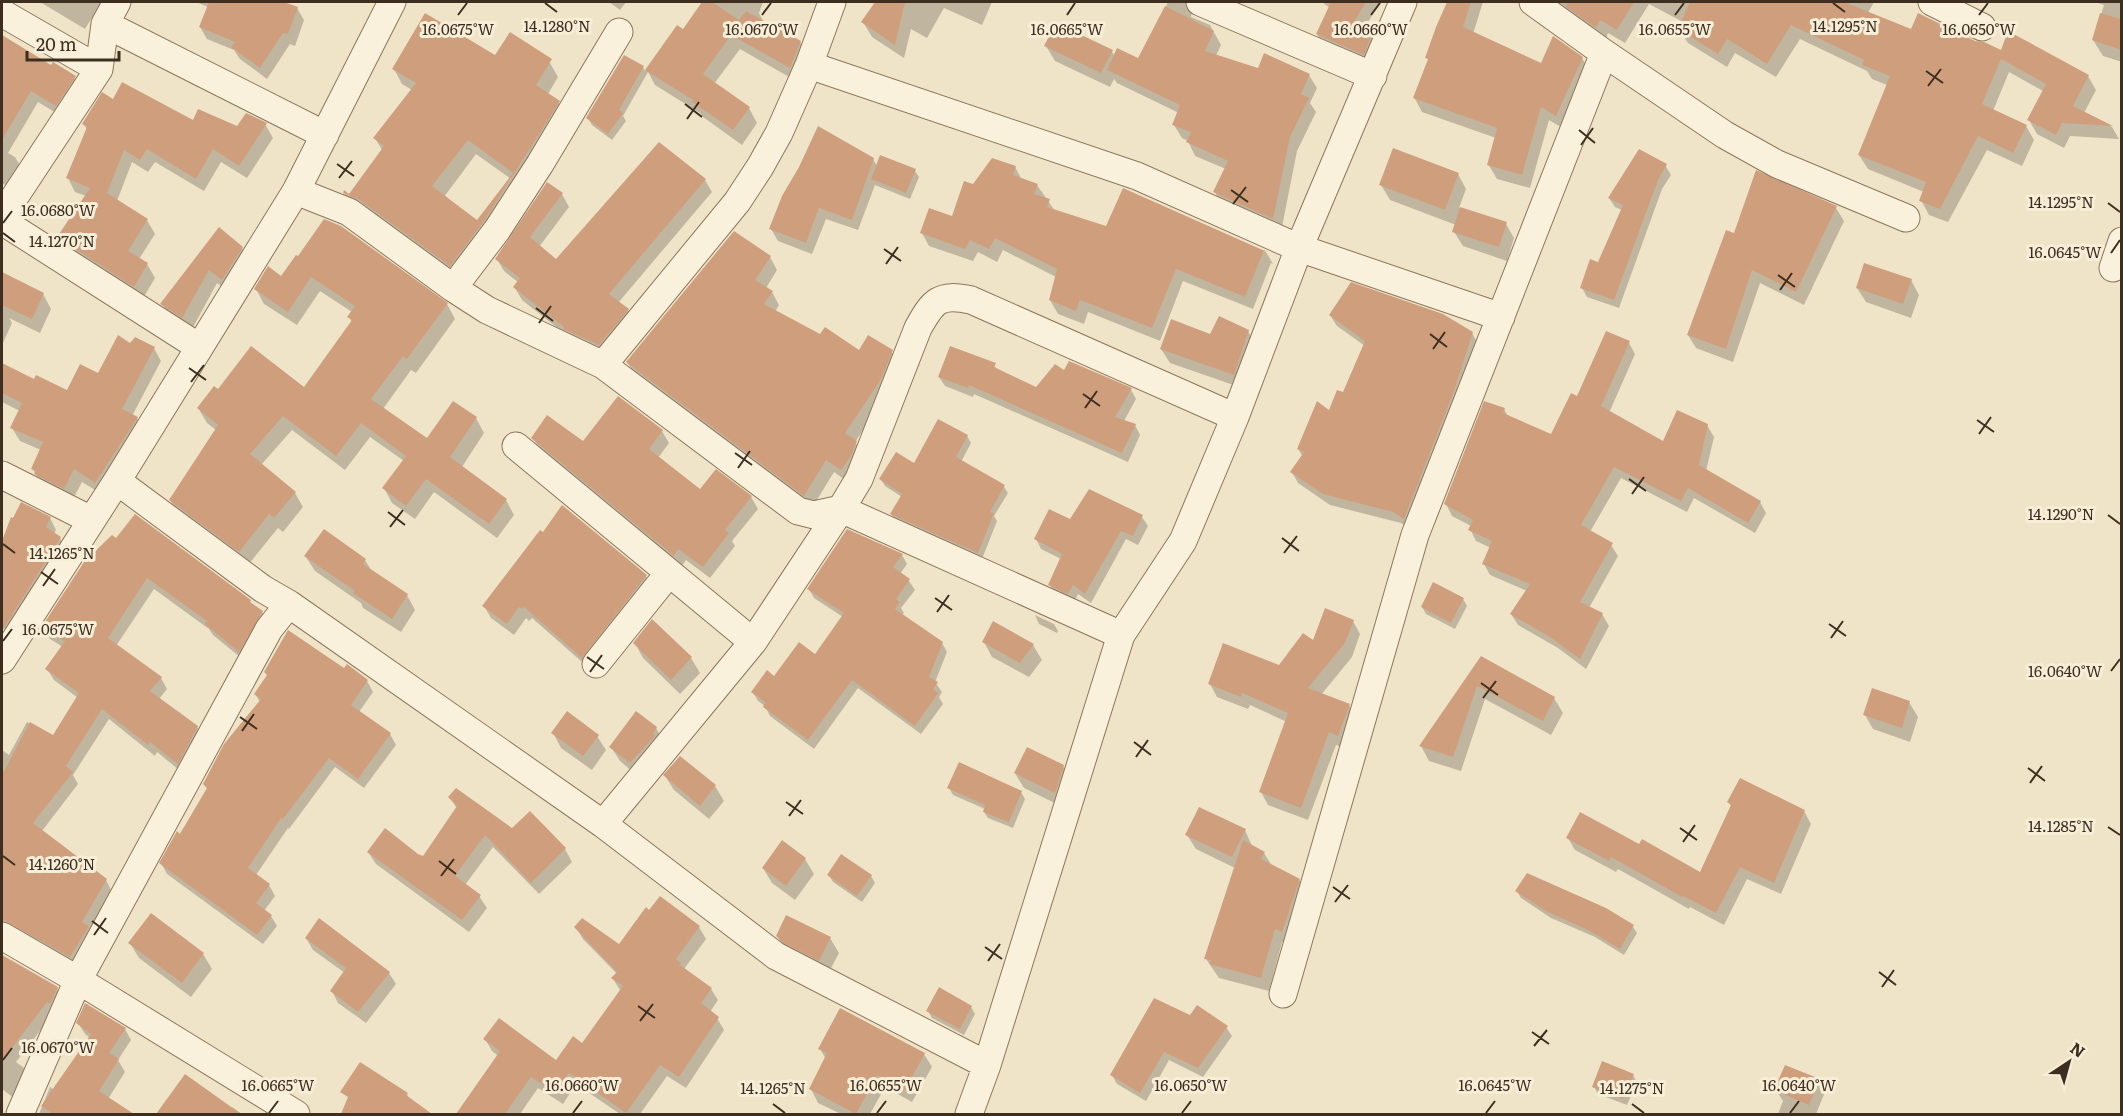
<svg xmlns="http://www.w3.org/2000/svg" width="2123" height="1116" viewBox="0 0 2123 1116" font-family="Literata,serif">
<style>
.shadow{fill:#0003;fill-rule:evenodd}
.building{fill:#cf9f7d;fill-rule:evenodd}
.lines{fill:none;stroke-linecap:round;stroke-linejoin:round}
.minor-casing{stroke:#8d765c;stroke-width:29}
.minor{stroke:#faf1dc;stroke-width:27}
.ticks{fill:none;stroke:#3d2e20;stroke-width:2}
.ticks-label{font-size:15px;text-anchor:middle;fill:#3d2e20;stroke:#f7eed8;stroke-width:6;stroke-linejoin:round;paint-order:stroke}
</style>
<rect width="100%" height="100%" fill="#f0e4c8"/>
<path class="shadow" d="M40 2H100L101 3 85 29Z
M196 2H280L297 8 304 20 295 46 290 44 267 79 240 59 234 50 207 39 200 27 208 7Z
M609 2H626L620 10Z
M704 2H763L759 13 764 23 800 42 809 57 798 82 740 49 714 84 749 108 757 123 742 145 703 117 700 113 655 85 648 72 623 116 626 121 612 140 592 125 588 118 643 67 645 71 678 27 683 31Z
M877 2H992L982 25 944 8 927 38 911 29 904 58 872 37 863 22Z
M1168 2H1200L1192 10 1191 17 1210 25 1221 45 1216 56 1258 69 1309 75 1317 88 1310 103 1316 112 1297 151 1281 232 1222 206 1215 192 1226 169 1195 156 1188 141 1182 138 1174 125 1179 113 1117 83 1114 79 1110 87 1055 61 1046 46 1056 25 1112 52 1115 56 1139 61Z
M1322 2H1380L1364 29 1372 33 1380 45 1371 66 1324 47 1317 34 1330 8Z
M1449 2H1483L1473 34 1542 65 1582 58 1590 72 1564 129 1549 120 1530 188 1497 179 1488 164 1496 138 1422 112 1414 97 1429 60 1427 57 1437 28Z
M1550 2H1874L1868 13 1912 31 1974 43 2002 52 2088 76 2096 90 2084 113 2112 127 2119 139 2070 136 2064 148 2037 134 2029 120 2043 91 2009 72 1993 111 2026 126 2034 140 2022 166 1987 150 1948 222 1929 215 1921 200 1924 192 1868 169 1859 155 1887 85 1872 79 1867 71 1800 39 1776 77 1735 53 1727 67 1688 43 1679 29 1683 22 1649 4 1625 43 1608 33 1605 41Z
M2095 2H2122V62L2103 56 2093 40 2104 5Z
M2 37 52 67 74 77 81 89 63 117 38 102 8 153 15 157 22 169 10 188 2 183Z
M496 57 550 63 558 77 548 94 558 102 567 116 459 280 353 207 344 193 349 196 382 150 375 138 412 90 402 84 394 69ZM476 154 511 179 477 222 444 197Z
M113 101 193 122 237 128 265 124 273 138 247 178 221 162 204 191 155 162 148 172 132 162 117 201 147 220 155 234 139 259 147 264 155 278 142 300 66 251 58 237 86 196 75 192 68 178 87 130 84 124Z
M873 159 877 166 915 171 919 177 910 199 875 185 858 230 826 219 812 254 778 241 771 229Z
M1665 165 1671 175 1662 189 1619 308 1587 297 1582 288 1599 264 1622 210 1615 207 1609 198Z
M1015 167 1022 180 1037 185 1055 211 1107 228 1124 190 1266 252 1273 264 1271 263 1253 309 1183 281 1160 341 1088 312 1084 324 1058 314 1050 300 1056 277 1003 250 997 262 978 252 973 261 929 246 922 233 953 218 974 186Z
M1757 172 1836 208 1844 221 1804 305 1760 283 1733 362 1696 348 1688 335 1735 235Z
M1458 174 1466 189 1459 208 1506 224 1514 238 1507 261 1463 246 1454 232 1456 225 1390 200 1381 185Z
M705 180 712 192 618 303 628 310 635 322 606 357 569 337 522 300 515 288 519 283 504 271 497 259 562 194 569 207 539 247 557 261Z
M219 229 242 248 251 262 231 294 217 283 191 331 171 318 162 304Z
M296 257 447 304 455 319 416 373 411 370 383 409 428 440 476 418 484 433 462 467 506 500 514 515 497 538 434 492 415 519 392 503 384 488 404 461 370 437 345 470 292 430 261 465 295 493 303 507 283 532 278 528 248 565 179 514 170 500 216 430 207 423 198 408 218 392 304 389 352 322 349 317 352 312 320 291 297 325 264 304 256 289 282 279Z
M770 257 777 270 766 288 772 292 779 305 775 312 820 336 860 352 891 351 899 364 887 395 855 442 863 456 848 482 834 472 812 508 635 375 627 362Z
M6 276 43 294 51 309 40 333 9 318 12 323 2 345V285Z
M1911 280 1919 295 1911 318 1866 302 1857 288Z
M1330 315 1472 333 1478 344 1410 529 1401 523 1330 505 1298 483 1292 472 1303 457 1298 449 1344 394 1365 346 1337 326Z
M1248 331 1256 345 1242 388 1170 363 1161 349 1211 336Z
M1629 343 1635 354 1609 413 1663 443 1707 425 1714 437 1706 471 1760 502 1766 513 1755 533 1694 498 1687 512 1621 478 1590 532 1611 545 1618 556 1589 608 1602 614 1609 626 1586 669 1558 648 1518 625 1511 614 1527 591 1490 575 1484 564 1491 548 1476 541 1470 529 1471 526 1452 516 1446 504 1504 409 1509 418 1551 436 1578 398Z
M131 345 154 348 161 361 132 416 137 418 144 432 103 495 82 482 72 501 40 482 32 468 41 450 20 441 12 428 20 411 2 402V365L35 381 68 392 99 375Z
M994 365 998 371 1037 389 1064 372 1131 390 1136 399 1124 421 1135 425 1140 435 1128 462 974 394 973 397 945 386 939 377Z
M662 431 669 443 658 458 701 491 716 471 751 497 758 509 732 541 735 546 710 578 686 560 681 567 540 450 533 438 584 443Z
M967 436 971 443 961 462 1004 487 1008 493 994 516 997 521 982 559 895 520 891 514 902 497 885 486 881 479 914 465Z
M1142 517 1148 526 1138 545 1126 539 1091 603 1078 594 1074 603 1055 594 1050 585 1061 559 1041 549 1036 539 1071 521Z
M50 518 56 530 54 534 60 538 66 549 14 633 2 628V545L12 519Z
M324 531 365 560 373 573 407 595 415 610 401 632 363 608 361 603 315 571 306 557Z
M902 555 907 564 900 574 909 581 915 590 901 608 904 613 902 615 942 643 947 652 935 682 942 692 939 697 943 704 921 734 858 688 814 749 770 716 765 706 758 701 753 692 774 678 815 656 843 617 814 598 809 589Z
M85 563 250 601 253 606 262 612 268 624 246 662 213 635 209 629 154 589 116 646 161 678 167 689 159 699 197 727 204 738 184 774 157 752 155 756 109 719 73 775 78 784 42 831 106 880 112 892 77 968 2 925V750L9 755 27 722 53 737 78 698 54 680 47 669 63 647 50 639 43 628Z
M646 576 653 588 590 669 532 618 529 621 526 618 514 635 491 618 484 606Z
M1463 599 1467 606 1455 629 1426 614 1422 607Z
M1035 615 1054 624 1058 631 1057 633 1039 624Z
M653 621 691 658 700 673 680 694 643 658 635 643Z
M1353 621 1360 634 1352 657 1321 695 1349 705 1356 719 1346 748 1336 745 1308 820 1268 805 1261 792 1287 722 1250 705 1248 709 1217 697 1210 684 1280 667 1314 642Z
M993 623 1033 645 1042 660 1029 677 992 657 984 642Z
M1481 658 1554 698 1563 713 1551 735 1485 699 1461 771 1429 761 1421 746Z
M345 670 367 681 373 692 359 712 390 734 396 745 364 788 335 767 289 829 288 828 256 875 269 885 275 896 264 911 271 916 277 926 263 944 167 874 161 863 208 790 204 784 260 702 255 694Z
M1909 702 1918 717 1910 742 1873 729 1865 715Z
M636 714 656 728 665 743 639 777 620 761 611 747Z
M553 733 597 736 606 750 592 770 561 748Z
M680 758 715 786 724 801 709 819 674 790 665 776Z
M1063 766 1072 781 1063 807 1024 788 1015 773Z
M949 788 1021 792 1025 799 1013 828 988 818 984 812 985 809 953 795Z
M450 797 512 829 530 813 565 849 572 862 539 894 493 847 465 885 479 896 487 908 469 932 376 864 368 852 423 857 457 809Z
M1729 802 1804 811 1811 824 1781 894 1747 879 1724 925 1690 907 1689 909 1618 869 1616 872 1575 850 1568 838 1640 846 1701 874 1732 808Z
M1245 830 1252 846 1264 853 1272 866 1299 880 1307 894 1290 944 1282 942 1269 991 1219 978 1206 959 1235 868 1196 849 1187 835Z
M782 842 805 859 814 874 795 900 772 883 763 868Z
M829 875 871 876 875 883 862 902 833 882Z
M1517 891 1605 910 1633 927 1637 933 1624 955 1595 937 1551 918 1521 898Z
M152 915 203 954 212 969 191 997 139 958 130 943Z
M576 927 620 946 699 927 706 939 684 969 711 989 718 1000 710 1012 717 1018 724 1030 686 1088 667 1076 640 1114H620L576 1084 563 1104 538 1088 520 1114H457L498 1056 492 1051 485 1039 556 1062 582 1045 620 990 613 979 617 974 583 939Z
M777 936 830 938 839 953 828 974 786 951Z
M306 938 389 973 396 984 366 1023 338 1003 332 991 345 973 313 950Z
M2 956 57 988 64 1000 16 1062 23 1067 30 1079 19 1102 2 1089Z
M971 1007 975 1014 964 1035 932 1018 928 1011Z
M1191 1017 1226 1027 1232 1036 1203 1077 1169 1060 1146 1101 1117 1084 1112 1075Z
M78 1023 125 1029 131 1040 118 1060 125 1072 108 1099 124 1110 127 1114H39L50 1087 53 1089 90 1038 85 1034Z
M820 1049 924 1054 932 1067 912 1102 885 1087 870 1114H841L818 1103 811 1089 826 1059Z
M362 1065 407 1094 410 1100 430 1114H342Z
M1633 1075 1637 1082 1627 1105 1598 1094 1594 1087Z
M186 1076 231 1109 232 1107 242 1114H158Z
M1819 1080 1825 1092 1816 1114H1778L1783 1101 1776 1090Z"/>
<path class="building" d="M209 2H284L298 7 288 34 283 33 260 68 231 47 235 42 199 27Z
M702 2H712L739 20 746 11 801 41 790 68 731 35 703 74 750 107 733 130 692 102 693 100 645 70 677 25 683 29Z
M875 2H905L895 45 861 22Z
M1331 2H1366L1354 22 1373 31 1364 55 1316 34Z
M1447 2H1471L1463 27 1541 63 1553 36 1583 57 1556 116 1541 107 1522 175 1487 165 1497 128 1413 98 1428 59 1425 58 1436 27Z
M1567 2H1634L1617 30 1600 20 1596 28 1566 7Z
M1690 2H1844L1911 29 1918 13 1975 41 1984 42 2001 50 2008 31 2089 75 2073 106 2113 126 2062 123 2056 135 2027 120 2046 84 2001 59 1982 104 2027 125 2013 153 1978 136 1940 209 1919 201 1926 182 1858 155 1890 76 1862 65 1864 60 1791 25 1767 64 1727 39 1718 54 1678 29Z
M1165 6 1214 31 1205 51 1258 68 1264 53 1310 74 1301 94 1309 98 1290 137 1273 219 1213 192 1228 161 1186 142 1191 132 1172 125 1180 105 1107 70 1117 48 1138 58Z
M425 13 495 55 510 32 552 59 536 85 560 101 484 221 450 266 358 199 343 193 344 190 349 194 384 146 373 138 416 83 392 69ZM468 140 513 173 477 220 432 186Z
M2100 13 2121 19V50L2092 40Z
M1056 23 1113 50 1101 73 1044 46Z
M2 35 51 65 53 62 76 76 56 106 31 91 2 140Z
M624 55 644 66 619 110 623 113 608 134 586 118Z
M122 82 193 120 198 109 237 126 246 113 267 123 239 166 213 149 196 179 147 149 140 160 124 150 107 193 148 219 128 251 148 263 134 287 57 237 90 188 66 178 87 127 82 124 102 92 113 99Z
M818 126 874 158 852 220 819 208 806 243 769 229 782 196 799 167Z
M659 142 706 179 609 294 629 309 599 345 563 329 564 327 513 287 520 278 495 259 547 182 563 193 530 237 556 259Z
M1393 148 1459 173 1445 210 1379 185Z
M1639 149 1667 164 1658 180 1614 300 1580 288 1590 259 1598 262 1623 205 1608 198Z
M880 155 916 169 906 193 871 179Z
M992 158 1016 166 1013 175 1038 184 1034 194 1050 199 1047 207 1106 226 1123 188 1267 252 1264 250 1245 297 1176 269 1152 328 1080 300 1076 311 1049 300 1057 269 995 238 989 249 970 240 965 249 920 233 929 208 952 216 964 181 973 184Z
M1756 170 1837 206 1796 292 1752 270 1726 349 1687 335 1726 230 1734 233Z
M1460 207 1507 222 1499 247 1452 232Z
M324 219 341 226 448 303 407 359 403 356 371 399 427 438 453 401 477 417 450 457 507 499 489 524 426 479 406 506 382 488 406 456 361 423 336 456 283 416 250 454 296 492 274 518 269 514 239 552 169 500 218 425 197 408 214 386 218 389 251 346 304 387 352 320 347 317 355 306 311 277 288 312 254 289 268 266 281 276 296 255 298 256Z
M219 227 243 247 222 280 209 270 182 318 160 304Z
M734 231 771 256 755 280 773 291 764 304 820 334 825 327 859 350 868 335 893 350 880 381 845 433 857 441 851 456 841 470 826 460 804 496 626 362Z
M1864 263 1912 279 1903 304 1856 288Z
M2 272 44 293 32 319 2 305Z
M1351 282 1443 314 1473 332 1454 391 1404 519 1393 512 1323 494 1290 472 1304 452 1297 449 1317 401 1329 410 1337 390 1343 392 1365 341 1329 315Z
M1219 316 1249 330 1234 375 1160 349 1171 319 1210 334Z
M1606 331 1630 341 1601 406 1663 441 1677 410 1708 424 1699 465 1761 501 1748 523 1688 488 1681 501 1614 467 1581 525 1613 543 1580 602 1603 613 1580 659 1550 637 1510 614 1530 584 1482 564 1492 541 1468 530 1473 520 1444 504 1484 401 1505 408 1503 413 1551 434 1571 393 1577 396Z
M118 335 130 343 135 337 155 347 122 409 138 417 95 483 74 469 64 489 34 474 36 471 31 469 43 442 10 428 22 403 2 393V363L34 379 36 375 67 390 80 364 98 373Z
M950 346 996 363 994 367 1036 387 1055 364 1064 370 1069 361 1132 388 1115 417 1136 424 1122 453 969 385 968 388 938 377Z
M618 396 663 430 649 449 700 489 716 469 752 496 725 530 729 533 703 567 678 549 674 556 531 438 547 415 583 441Z
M938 419 968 435 956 457 1005 485 990 512 994 513 978 553 890 514 902 494 879 479 896 452 914 463Z
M1089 489 1143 515 1133 536 1121 531 1085 594 1073 585 1068 594 1048 585 1062 554 1034 539 1049 509 1070 519Z
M21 502 51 517 46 527 61 537 2 631V541L11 517 13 518Z
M562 505 647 575 582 658 524 607 522 609 519 607 507 624 482 606 540 530 543 532Z
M135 514 251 600 250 602 263 611 239 652 205 624 207 621 147 578 108 638 162 677 150 691 198 726 178 764 150 742 148 745 102 709 66 766 73 772 33 823 107 879 82 922 89 926 70 957 2 919V775L30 722 53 735 79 693 45 669 65 641 41 628 84 562 112 535 116 538Z
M324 529 366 559 363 564 408 594 392 619 353 593 355 591 304 556Z
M847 529 903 554 893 567 910 579 896 599 900 602 895 609 943 642 929 677 938 682 933 689 938 693 915 726 852 680 808 740 763 707 765 702 751 692 767 670 774 676 799 642 815 654 844 613 807 589Z
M1433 582 1464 598 1451 623 1421 607Z
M1325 608 1354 620 1345 643 1308 688 1350 704 1338 736 1329 732 1301 808 1259 792 1288 713 1242 693 1241 697 1208 684 1223 643 1279 665 1303 633 1313 640Z
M652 619 692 657 671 680 633 643Z
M993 621 1034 644 1020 663 982 642Z
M288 630 344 668 347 664 368 680 351 705 391 733 358 779 329 758 283 819 281 818 248 868 270 884 256 903 272 915 257 935 159 863 177 831 180 834 207 788 203 784 224 744 261 699 254 694 267 675 264 672Z
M1481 656 1555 697 1543 721 1477 686 1453 757 1419 746Z
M1872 688 1910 701 1902 728 1863 715Z
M567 711 599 735 583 756 551 733Z
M636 711 657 727 653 734 655 736 630 763 609 747Z
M1027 747 1064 765 1055 793 1014 773Z
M680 756 716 785 700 806 663 775Z
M959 762 1022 791 1009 822 983 812 985 805 947 788Z
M1740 778 1805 810 1774 883 1740 867 1716 913 1683 896 1682 897 1611 857 1609 861 1566 838 1580 812 1639 844 1642 839 1700 872 1731 805 1727 802Z
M456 788 512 828 530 811 566 848 531 883 485 835 455 876 481 895 462 920 367 852 385 828 418 854 423 856 457 806 448 797Z
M1199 807 1246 829 1232 857 1185 835Z
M782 840 806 858 786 886 762 868Z
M1243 840 1265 852 1261 859 1300 879 1282 932 1275 929 1261 978 1209 964 1211 960 1204 959Z
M841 854 872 875 857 896 827 875Z
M1527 873 1606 908 1634 925 1620 949 1590 931 1546 911 1515 891Z
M660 896 700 926 676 959 681 963 680 965 712 988 701 1003 719 1017 679 1077 660 1065 626 1113 569 1073 556 1093 531 1077 505 1114H456L500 1051 483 1039 499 1018 556 1060 573 1036 582 1043 623 986 611 978 617 972 574 927 582 918 619 944 646 907 649 910Z
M151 913 204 953 182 983 128 943Z
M786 915 831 937 819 961 784 943 776 936Z
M319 918 390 972 358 1012 330 991 346 968 305 938Z
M2 955 58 987 50 1004 47 1002 2 1061Z
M939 987 972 1006 960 1029 926 1011Z
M1154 998 1190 1015 1197 1005 1228 1026 1198 1068 1164 1052 1140 1093 1110 1075Z
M85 1003 126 1028 109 1053 119 1059 99 1091 134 1114H53L41 1106 91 1034 76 1023Z
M840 1008 925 1053 905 1090 877 1075 856 1114 809 1089 827 1053 818 1049Z
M1602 1061 1634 1074 1623 1099 1592 1087Z
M360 1062 408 1093 406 1095 432 1114H341L348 1097 340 1092Z
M1785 1065 1820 1079 1809 1105 1774 1090Z
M185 1074 241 1114H156Z"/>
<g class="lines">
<defs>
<path id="minor" d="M1200 2 1373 76
M1533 2 1604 53 1725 135 1777 164 1906 218
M1932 2 1982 27
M2 13 99 69
M105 24 325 135
M809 65 1137 176 1299 248 1501 317
M296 191 349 212 453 288 487 310 603 365 798 511 814 515 841 509 859 479 918 328C933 301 939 293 971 300L1235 417
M2 216 99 69 105 24 117 2
M2 221 199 347
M2113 268 2122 241
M453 288 497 230 540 164 619 32
M603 365 737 202 760 167 779 133 809 65 832 2
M516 446 753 642
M2 475 91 520
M117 481 263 589 289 604 603 824 776 956 987 1065
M289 604 269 629 78 980 296 1114
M2 660 117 481 296 191 392 2
M596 664 669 573
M603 824 753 642 841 509 1121 635 1183 541 1235 417 1299 248 1403 2
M2 936 78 980 20 1114
M1283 994 1415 535 1604 53
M969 1114 987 1065 1121 635"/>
</defs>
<use href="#minor" class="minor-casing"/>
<use href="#minor" class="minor"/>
</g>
<path class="ticks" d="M545 3 557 12M1833 3 1845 12M458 15 467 3M762 15 771 3M1067 15 1075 3M1371 15 1380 3M1675 15 1684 3M1979 15 1988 3M1926 71 1943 83M1928 86 1941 69M685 104 702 117M687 119 699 102M1579 130 1595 143M1581 145 1593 128M337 164 354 176M339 178 352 161M1231 190 1248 202M2108 203 2120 212M1233 204 1246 187M3 223 12 211M3 233 15 242M884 249 901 261M2111 253 2120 240M886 264 898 247M1778 275 1795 287M1780 290 1792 273M536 308 553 321M539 323 551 306M1430 334 1447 347M1433 349 1445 332M189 368 206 380M191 382 204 365M1083 394 1100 406M1085 408 1097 391M1977 420 1994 432M1979 434 1991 417M735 453 752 465M738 468 750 451M1629 479 1646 491M1632 494 1644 477M388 512 405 525M2108 515 2120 524M390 527 403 510M1282 538 1299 551M3 544 15 553M1284 553 1297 536M41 572 58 584M43 586 55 569M935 598 952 610M937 612 949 595M1829 624 1846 636M1831 638 1843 621M3 641 12 629M587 657 604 669M2111 671 2120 659M590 672 602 655M1481 683 1498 695M1483 698 1496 681M240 717 257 729M242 731 254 714M1134 742 1151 755M1136 757 1148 740M2028 768 2045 781M2030 783 2042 766M786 802 803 814M789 816 801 800M2108 827 2120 835M1680 828 1697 840M1683 842 1695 825M3 856 15 865M439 861 456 874M441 876 454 859M1333 887 1350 899M1335 902 1348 885M92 921 108 933M94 935 106 918M985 947 1002 959M988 961 1000 944M1879 972 1896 985M1882 987 1894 970M638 1006 655 1018M640 1021 653 1004M1532 1032 1549 1044M1534 1046 1547 1030M3 1060 12 1048M773 1104 785 1113M1632 1104 1644 1113M269 1113 278 1101M573 1113 582 1101M877 1113 886 1101M1182 1113 1191 1101M1486 1113 1495 1101M1790 1113 1799 1101"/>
<g class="ticks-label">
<text x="557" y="32">14.1280°N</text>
<text x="1845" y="32">14.1295°N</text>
<text x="458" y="35">16.0675°W</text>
<text x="762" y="35">16.0670°W</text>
<text x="1067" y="35">16.0665°W</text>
<text x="1371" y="35">16.0660°W</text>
<text x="1675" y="35">16.0655°W</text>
<text x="1979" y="35">16.0650°W</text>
<text x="2061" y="208">14.1295°N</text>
<text x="58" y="216">16.0680°W</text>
<text x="62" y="247">14.1270°N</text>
<text x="2065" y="258">16.0645°W</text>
<text x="2061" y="520">14.1290°N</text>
<text x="62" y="559">14.1265°N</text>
<text x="58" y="635">16.0675°W</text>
<text x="2065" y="677">16.0640°W</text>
<text x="2061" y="832">14.1285°N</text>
<text x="62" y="870">14.1260°N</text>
<text x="58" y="1053">16.0670°W</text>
<text x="278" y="1091">16.0665°W</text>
<text x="582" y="1091">16.0660°W</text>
<text x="886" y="1091">16.0655°W</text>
<text x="1191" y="1091">16.0650°W</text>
<text x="1495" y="1091">16.0645°W</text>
<text x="1799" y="1091">16.0640°W</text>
<text x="773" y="1094">14.1265°N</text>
<text x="1632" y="1094">14.1275°N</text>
</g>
<rect width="2123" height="1116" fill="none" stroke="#3d2e20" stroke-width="6"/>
<g transform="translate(2069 1062) rotate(36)" stroke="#f7eed8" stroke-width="4.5" paint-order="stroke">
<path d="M0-4.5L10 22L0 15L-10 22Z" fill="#3d2e20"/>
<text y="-9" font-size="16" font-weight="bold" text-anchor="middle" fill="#3d2e20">N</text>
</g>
<path d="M27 51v9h92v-9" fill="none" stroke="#3d2e20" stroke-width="3"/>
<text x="36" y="51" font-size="18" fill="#3d2e20" stroke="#f7eed8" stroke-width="4.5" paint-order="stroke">20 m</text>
</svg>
